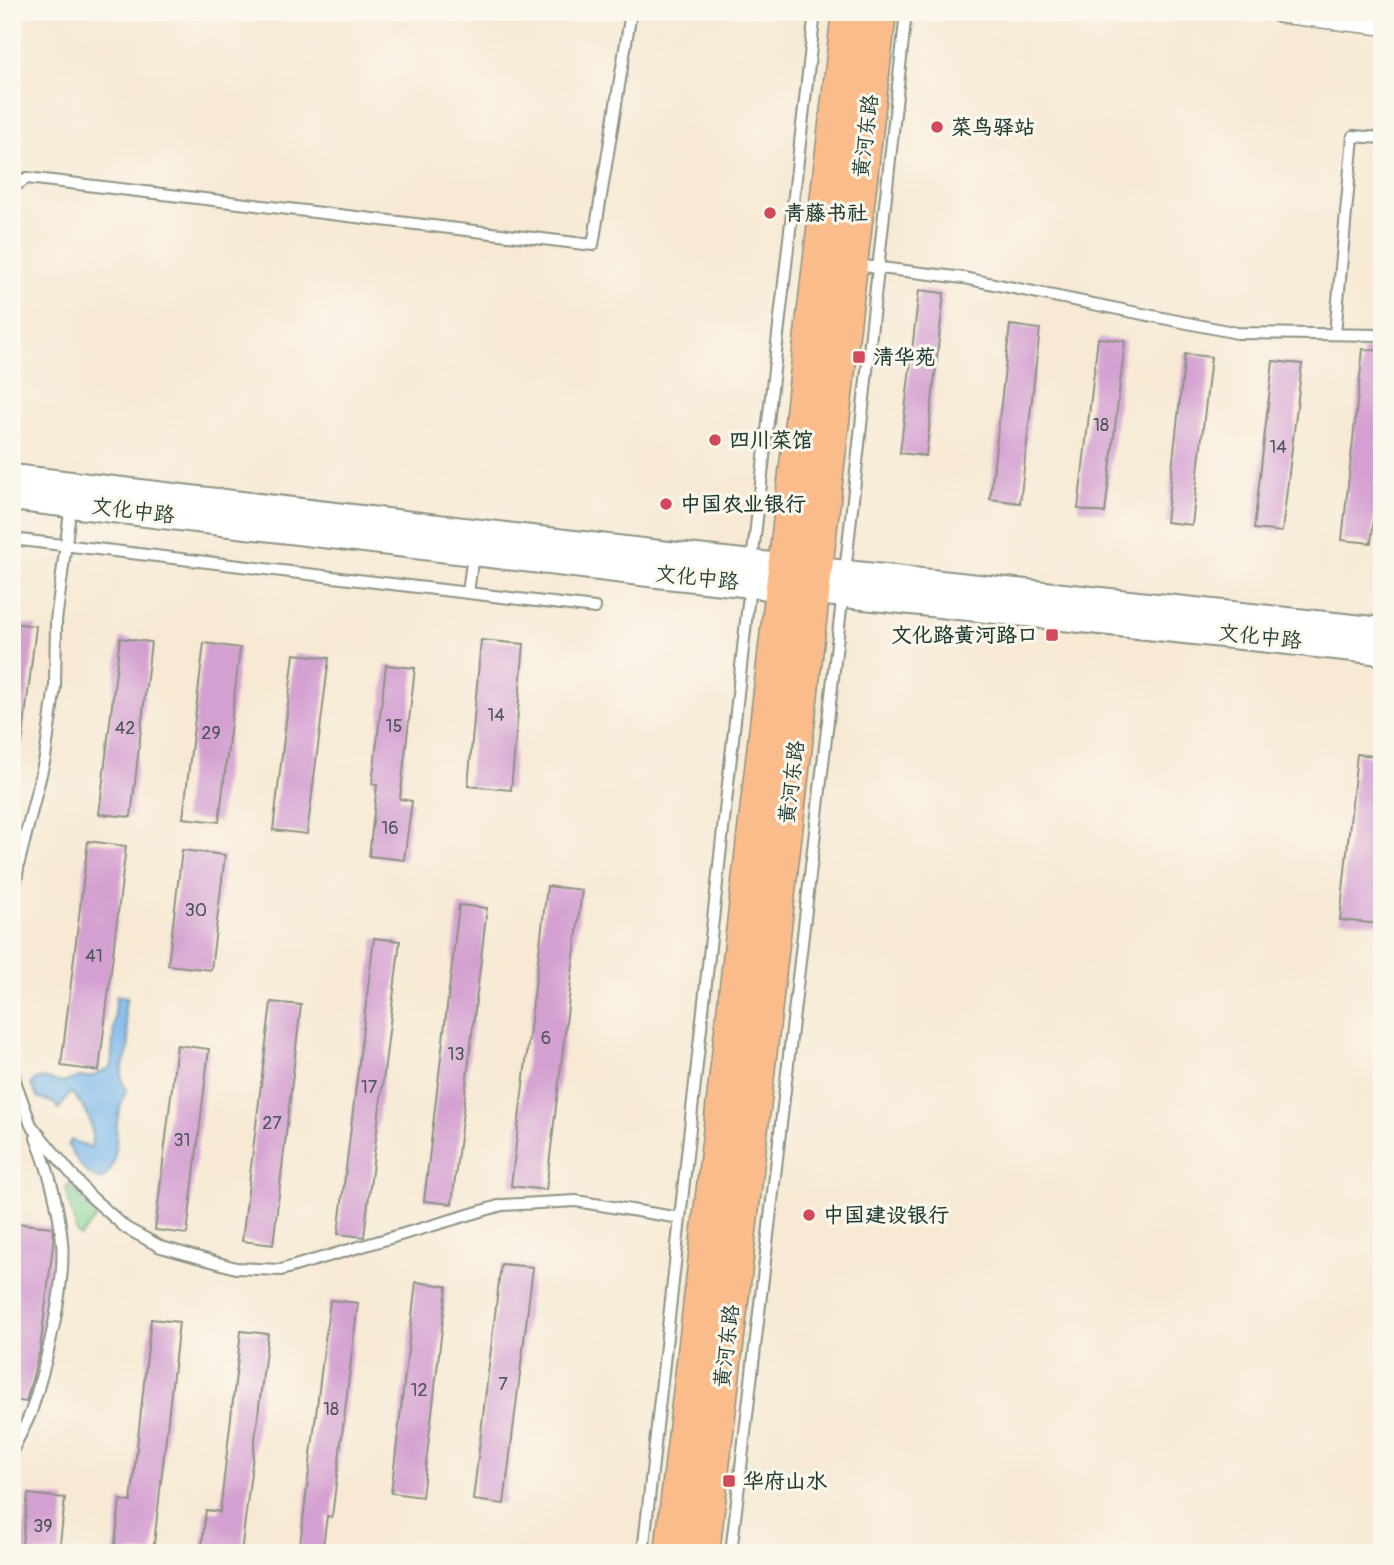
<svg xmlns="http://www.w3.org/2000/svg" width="1394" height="1565" viewBox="0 0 1394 1565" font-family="Pangolin,'LXGW WenKai TC',sans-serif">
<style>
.green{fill:#7ccf91;stroke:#4e8662;stroke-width:2}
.water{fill:#7ab7ec;stroke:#4c7a90;stroke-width:2}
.building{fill:#d4a0d1}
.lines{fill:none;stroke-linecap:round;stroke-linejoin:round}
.service-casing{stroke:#8b9384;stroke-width:14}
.minor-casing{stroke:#8b9384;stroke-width:24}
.tertiary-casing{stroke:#8b9384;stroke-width:30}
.primary-casing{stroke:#8b9384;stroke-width:35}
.service{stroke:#fff;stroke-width:10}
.minor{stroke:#fff;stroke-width:21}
.tertiary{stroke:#fff;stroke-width:26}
.primary{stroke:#fabc8b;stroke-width:32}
.poi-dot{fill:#d1495b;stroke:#fbf7ec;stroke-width:2.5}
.labels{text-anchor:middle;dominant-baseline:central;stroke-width:6;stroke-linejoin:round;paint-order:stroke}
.number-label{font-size:18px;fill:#4c565b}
.poi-label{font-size:21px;font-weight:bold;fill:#1f3d34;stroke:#fbf7ec;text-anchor:start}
.street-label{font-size:21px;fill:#1f3d34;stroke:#fbf7ec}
</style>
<rect width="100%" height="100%" fill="#fbf7ec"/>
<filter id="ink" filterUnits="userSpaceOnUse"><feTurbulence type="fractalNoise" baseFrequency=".0143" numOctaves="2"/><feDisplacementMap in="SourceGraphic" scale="14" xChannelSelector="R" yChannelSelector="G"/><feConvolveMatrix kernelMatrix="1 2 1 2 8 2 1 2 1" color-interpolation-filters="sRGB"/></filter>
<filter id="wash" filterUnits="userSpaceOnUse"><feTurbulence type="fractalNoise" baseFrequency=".00686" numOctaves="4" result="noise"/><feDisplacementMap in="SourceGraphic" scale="28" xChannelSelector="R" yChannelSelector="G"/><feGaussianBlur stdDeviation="1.57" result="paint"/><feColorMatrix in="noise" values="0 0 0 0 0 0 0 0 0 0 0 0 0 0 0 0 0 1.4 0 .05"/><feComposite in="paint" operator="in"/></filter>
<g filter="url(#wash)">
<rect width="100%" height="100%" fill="#f7e9d4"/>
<path class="green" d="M68 1185 73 1187 88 1207 97 1210 100 1214 80 1237 77 1234 66 1189Z"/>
<path class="water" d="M116 996 127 998C120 1017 132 1033 128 1052 125 1061 120 1069 122 1079 122 1083 125 1086 126 1089 123 1100 118 1111 117 1122 115 1143 120 1164 102 1180 86 1177 76 1160 68 1145L71 1140 91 1148C95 1123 87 1110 71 1092L59 1109 54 1103 38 1098 31 1085 33 1081 42 1078 63 1083 79 1077H90L111 1068Z"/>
<g id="blocks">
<path class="building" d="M919 290 944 293 926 456 900 453Z
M1010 325 1040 329 1020 503 990 499Z
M1098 338 1125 341 1105 513 1078 509Z
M1363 349 1382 351V451L1371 543 1342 540Z
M1185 354 1211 357 1192 525 1166 522Z
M1273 361 1302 364 1282 532 1254 529Z
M12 623 36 626 22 743H12Z
M120 638 151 642 131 817 99 814Z
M481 640 524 644 511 790 468 786Z
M204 643 240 648 219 822 183 818Z
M294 654 329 658 307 834 273 830Z
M386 665 415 668 400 799 412 801 404 860 369 856 377 785 372 784Z
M1357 754 1382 757 1380 924 1340 920Z
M88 841 126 846 99 1071 61 1066Z
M182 850 225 855 211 970 168 965Z
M547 886 582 890 546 1190 511 1186Z
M459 905 487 908 452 1204 424 1201Z
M374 938 400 941 364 1237 338 1234Z
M271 1002 301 1005 273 1245 242 1241Z
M177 1045 209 1049 187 1234 155 1230Z
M12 1223 52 1227 54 1237 40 1350 26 1402 12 1400Z
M501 1264 533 1267 504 1504 473 1500Z
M416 1282 447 1286 422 1497 391 1493Z
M330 1300 358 1303 332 1517 327 1516 322 1553H299Z
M151 1319 179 1322 153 1553H114L120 1500 131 1502Z
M241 1331 268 1334 241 1553H201L206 1510 220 1512Z
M28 1494 65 1498 59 1553H21Z"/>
</g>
</g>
<g filter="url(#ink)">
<use href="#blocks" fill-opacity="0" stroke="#8b9384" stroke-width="2"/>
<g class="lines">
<defs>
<path id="service" d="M12 188 27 178 593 245 631 12
M855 265 964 278 1237 333 1382 335
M1335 334 1353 136 1382 138
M12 539 595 608
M752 562 815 12
M845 573 906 12
M468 593 473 554
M12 906 19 862 45 758 55 686 56 621 71 504
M12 1065 15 1081 31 1125 89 1195 126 1228 161 1247 236 1268 281 1270 502 1205 576 1201 680 1218
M12 1451C18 1438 26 1425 31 1412 45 1368 66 1287 62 1242 59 1205 49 1171 36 1138
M643 1553 750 585
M731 1553 843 592"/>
<path id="minor" d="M1280 12 1382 24"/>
<path id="tertiary" d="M12 478 668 555 1382 631
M12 497 666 575 1382 651"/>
<path id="primary" d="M671 1553 848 12
M703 1553 880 12"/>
</defs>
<use href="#service" class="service-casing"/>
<use href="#minor" class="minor-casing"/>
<use href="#tertiary" class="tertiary-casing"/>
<use href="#primary" class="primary-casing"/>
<use href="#service" class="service"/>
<use href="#minor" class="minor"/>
<use href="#tertiary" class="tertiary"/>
<use href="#primary" class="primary"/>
</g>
</g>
<g class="poi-dot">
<circle cx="937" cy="127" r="7"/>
<circle cx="770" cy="213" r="7"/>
<rect x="852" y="350" width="14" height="14" rx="3.5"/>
<circle cx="715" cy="440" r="7"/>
<circle cx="666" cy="504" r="7"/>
<rect x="1045" y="628" width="14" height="14" rx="3.5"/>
<circle cx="809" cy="1215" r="7"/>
<rect x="722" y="1474" width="14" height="14" rx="3.5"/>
</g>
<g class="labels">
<g class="number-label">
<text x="1101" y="425">18</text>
<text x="1278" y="447">14</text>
<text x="496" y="715">14</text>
<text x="394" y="726">15</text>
<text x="125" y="728">42</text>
<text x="211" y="733">29</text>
<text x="390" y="828">16</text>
<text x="196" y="910">30</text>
<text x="94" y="956">41</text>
<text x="546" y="1038">6</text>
<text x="456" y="1054">13</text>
<text x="369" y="1087">17</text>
<text x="272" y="1123">27</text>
<text x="182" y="1140">31</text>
<text x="503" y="1384">7</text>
<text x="419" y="1390">12</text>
<text x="331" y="1409">18</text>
<text x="43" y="1526">39</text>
</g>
<g class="poi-label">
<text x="951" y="127">菜鸟驿站</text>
<text x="784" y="213">青藤书社</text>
<text x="873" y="357">清华苑</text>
<text x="729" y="440">四川菜馆</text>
<text x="680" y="504">中国农业银行</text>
<text x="1038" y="635" text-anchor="end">文化路黄河路口</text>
<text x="823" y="1215">中国建设银行</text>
<text x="743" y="1481">华府山水</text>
</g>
<g class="street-label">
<text transform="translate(866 136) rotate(-83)">黄河东路</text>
<text transform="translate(133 511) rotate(7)">文化中路</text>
<text transform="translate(697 578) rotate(6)">文化中路</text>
<text transform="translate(1260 637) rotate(6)">文化中路</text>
<text transform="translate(792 782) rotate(-83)">黄河东路</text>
<text transform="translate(727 1346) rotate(-83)">黄河东路</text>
</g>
</g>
<rect width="1394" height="1565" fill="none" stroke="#fbf7ec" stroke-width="42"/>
</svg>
